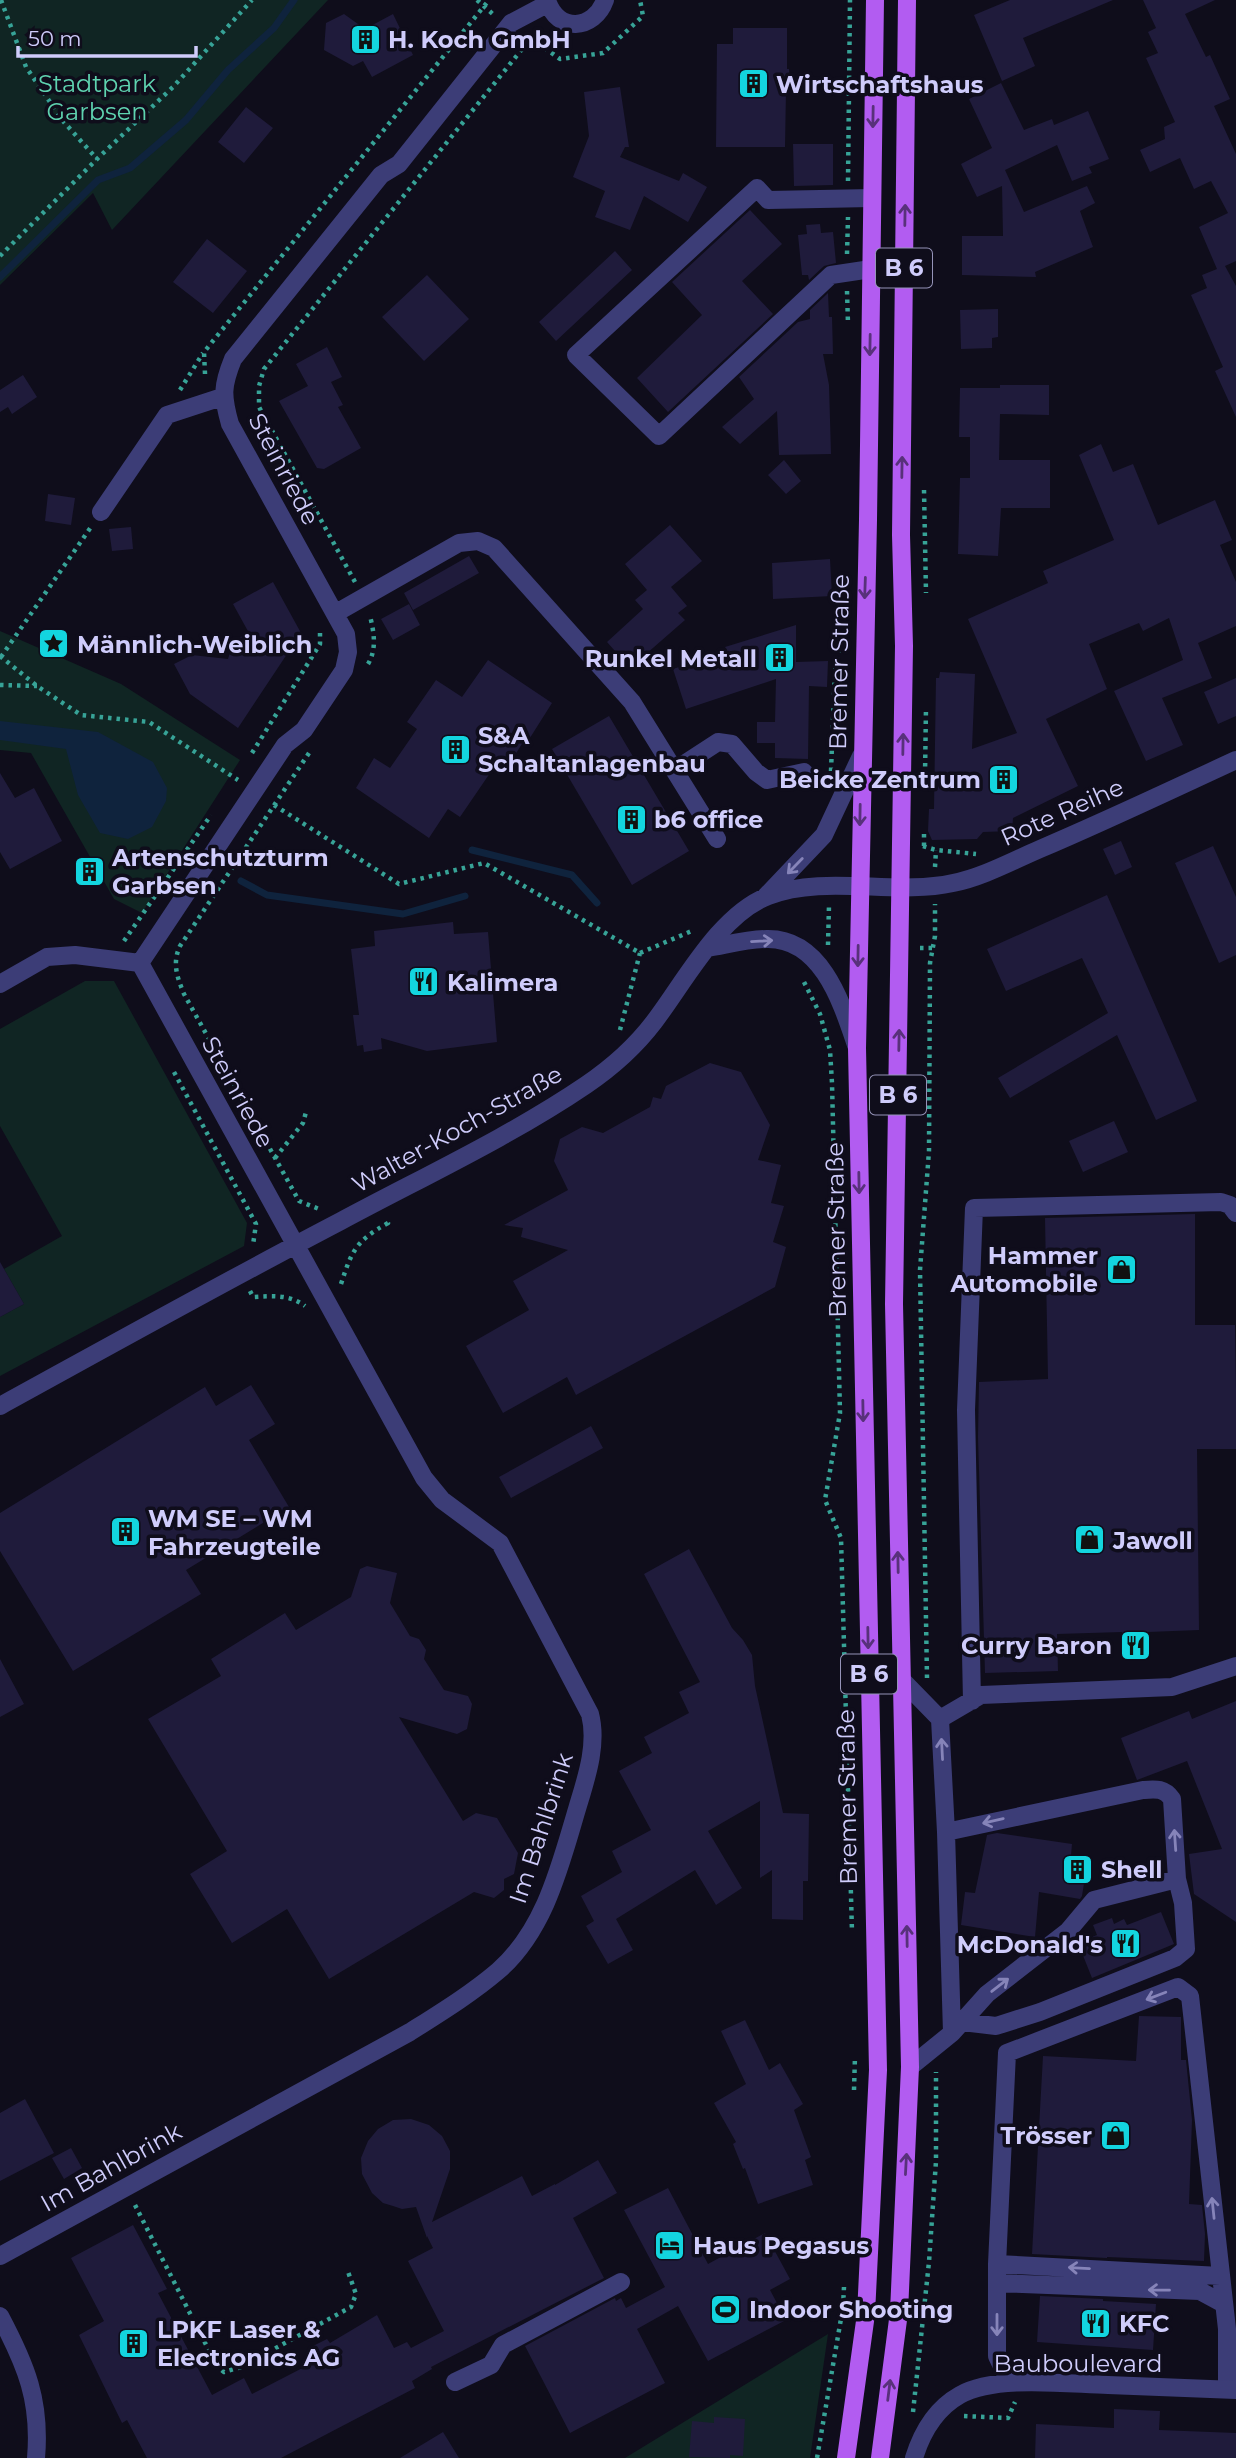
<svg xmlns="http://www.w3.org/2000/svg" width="1236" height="2458" viewBox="0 0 1236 2458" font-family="Montserrat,sans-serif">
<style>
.green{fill:#102523}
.water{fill:#0f233d}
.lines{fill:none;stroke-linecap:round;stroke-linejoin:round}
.stream{stroke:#0f233d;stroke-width:7}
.building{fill:#1f1b3b}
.path{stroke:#37a397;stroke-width:4.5;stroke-dasharray:3.5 5;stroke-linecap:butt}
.minor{stroke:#3c3d77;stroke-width:18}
.major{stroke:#b25cf1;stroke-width:18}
.oneway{stroke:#58317b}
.oneway2{stroke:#8684b9}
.labels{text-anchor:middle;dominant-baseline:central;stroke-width:7;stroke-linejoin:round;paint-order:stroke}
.shield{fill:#0f0d1b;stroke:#9593b8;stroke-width:2}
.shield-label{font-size:23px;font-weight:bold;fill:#cfccfb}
.poi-label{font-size:24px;font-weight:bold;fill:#cfccfb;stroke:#0f0d1b;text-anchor:start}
.park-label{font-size:24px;fill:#5fd3b0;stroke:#0f0d1b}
.street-label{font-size:24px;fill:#cfccfb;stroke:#0f0d1b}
</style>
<rect width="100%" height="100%" fill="#0f0d1b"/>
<path class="green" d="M0 0H328L112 230 93 193 0 285Z
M0 631 121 684 240 760 142 913 114 899 31 753 0 750Z
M85 981H114L247 1223 244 1246 0 1376V1317L24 1304 4 1269 62 1236 0 1126V1029Z
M828 2334 810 2458H625Z"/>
<path class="water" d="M0 721 98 732 153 762 167 788 166 801 152 827 128 839 100 833 78 795 66 749 0 740Z"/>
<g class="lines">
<path class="stream" d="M0 277 98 180 130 168 186 120 228 70 274 28 294 0
M472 850 572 875 597 903
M241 881 267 895 403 914 465 896"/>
</g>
<path class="building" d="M1010 0H1113L1023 38 1035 66 1002 81 974 15Z
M1143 0H1215L1185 14 1206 57 1210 55 1230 99 1214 106 1236 154V261L1225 266 1236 286V417L1215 371 1223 367 1191 295 1207 288 1202 275 1217 269 1199 227 1228 213 1211 181 1194 189 1180 158 1150 172 1140 150 1165 139 1164 127 1175 122 1146 58 1158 53 1148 32 1156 28Z
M344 14 365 29 393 14 413 55 372 77 363 61 353 66 324 50 326 23Z
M733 28H787V69H789L790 90H786L785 147H716L717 44H733Z
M1001 83 1024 130 1052 119 1054 125 1088 111 1109 159 1089 167 1092 173 1072 181 1057 145 1005 170 1024 212 1087 186 1095 203 1080 211 1093 247 1035 272 1036 277 962 275V236H1003L1002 186 977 197 961 164 992 148 969 99Z
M620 87 629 147H625L620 157 679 181 683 173 707 187 688 222 644 196 630 230 595 217 605 191 573 177 589 136 584 92Z
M246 107 273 128 244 163 218 142Z
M793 144H833V185L794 186Z
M750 210 782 244 742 281 773 314 668 412 637 378 702 315 672 282Z
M820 224 821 233 833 232 836 263 824 266 809 280 808 275H802L798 235 807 234 806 225Z
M207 239 247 271 213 313 173 282Z
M615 251 632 270 556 341 539 322Z
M427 275 469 319 424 361 382 317Z
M828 293 829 317H832L833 354H823L829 385 831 454 779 455 777 411 740 444 722 427 754 399 739 377 798 322 810 319V310Z
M998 309V337L992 338V348L961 349 960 310Z
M327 347 342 377 331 382 343 405 338 407 361 448 324 469 317 468 279 401 308 386 296 364Z
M23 375 37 397 12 414 8 407 0 412V390Z
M1000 385H1049V415L1000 414 999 460H1050V508H1001L998 556 958 554 960 478H970V437H959L960 388H1000Z
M1101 444 1113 472 1133 464 1158 525 1215 500 1232 540 1220 545 1236 582V626L1198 643 1212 678 1162 698 1183 745 1146 761 1114 691 1183 660 1169 618 1143 631 1139 623 1089 644 1107 689 1046 719 1078 786 1013 818 1012 831 983 832 977 839 932 840 928 831 929 809H934L936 678H939L940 672 975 674 972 749 1017 733 968 619 1048 583 1043 571 1114 540 1079 455Z
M784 460 801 481 786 494 768 475Z
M48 494 75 498 71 525 45 521Z
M670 525 702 561 671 587 687 606 678 613 685 620 630 668 607 642 643 609 635 600 647 590 625 564Z
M131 527 133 549 112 551 109 529Z
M469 556 479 573 413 610 404 593Z
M830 559 832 596 773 599 772 563Z
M273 582 301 633 238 728 190 694 174 664 192 655 228 659 234 640 249 633 233 604Z
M409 604 420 625 393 640 381 619Z
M796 625V662L828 661 827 687 809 686 808 759 775 758V743H757V722H775L776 679 686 709 673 669 727 651 725 647Z
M488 660 552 703 528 741 525 739 510 763 501 757 460 817 448 809 429 838 356 788 374 758 390 768 417 729 407 722 436 680 462 697Z
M1236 678V716L1218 724 1204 692Z
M609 716 689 851 632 885 552 749Z
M0 773 15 798 34 788 62 841 10 869 0 852Z
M1121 841 1132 867 1115 875 1103 849Z
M1213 846 1236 897V955L1219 963 1175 863Z
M1107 895 1197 1101 1156 1120 1117 1035 1010 1098 998 1078 1108 1013 1082 958 1006 991 987 949Z
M453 922 454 934 488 932 497 1042 427 1051 381 1038 382 1049 364 1052 363 1045 357 1046 353 1015H359L351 949 375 946 374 931Z
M710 1063 741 1072 770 1125 758 1160 781 1165 771 1203 784 1206 773 1242 786 1247 775 1287 576 1395 567 1377 503 1413 466 1346 529 1310 513 1281 568 1250 521 1237 523 1228 504 1225 568 1190 554 1161 560 1139 582 1127 603 1133 650 1107 653 1097 661 1099 666 1086Z
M1114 1121 1128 1152 1083 1172 1069 1141Z
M1195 1214V1325H1235L1236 1388V1449H1197L1199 1630 1148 1632 1149 1654H1123L1122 1632 1057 1634 1058 1671 985 1673 978 1437 979 1382 1048 1379 1045 1218Z
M0 1262 24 1304 0 1317Z
M251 1385 275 1424 249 1440 289 1507 186 1570 201 1594 73 1671 0 1551V1513L205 1387 216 1406Z
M591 1426 603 1448 511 1498 499 1477Z
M689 1549 732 1628 743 1640 752 1655 755 1686 783 1813 809 1814 808 1881H803V1920L772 1919V1870L760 1878V1801L708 1831 742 1888 716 1905 695 1870 616 1919 633 1950 608 1964 586 1926 594 1921 581 1896 622 1872 612 1851 651 1830 619 1771 652 1753 644 1737 689 1713 679 1692 700 1682 644 1574Z
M367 1566 397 1573 390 1603 410 1636 419 1639 426 1650 424 1659 444 1690 468 1696 472 1704 467 1729 457 1734 399 1717 463 1821 476 1813 497 1818 518 1853 514 1874 504 1879V1890L494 1898 474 1892 329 1979 287 1909 232 1943 190 1874 227 1851 148 1719 221 1676 211 1659 285 1613 296 1630 351 1597 360 1569Z
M0 1659 24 1704 0 1717Z
M1236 1701V1922L1194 1894 1189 1854 1222 1849 1187 1761 1137 1780 1121 1738 1189 1711 1192 1719Z
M997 1833 1072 1844 1071 1855 1088 1858 1082 1896 1080 1899 1039 1892 1035 1937 961 1925 965 1892 975 1893 987 1835Z
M1161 1912 1174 1944 1092 1978 1078 1943 1097 1935 1093 1925 1112 1918 1114 1924 1124 1919 1127 1925Z
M1139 2016 1181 2017V2060H1186L1192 2120 1189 2204 1202 2205 1205 2234 1204 2261 1107 2257V2258L1032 2254 1043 2056 1136 2061Z
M745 2020 769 2070 780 2063 803 2104 794 2110 811 2157 805 2160 813 2185 758 2204 745 2168 743 2169 733 2144 736 2142 714 2103 746 2084 721 2031Z
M25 2099 54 2153 0 2181V2113Z
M411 2119 429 2125 442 2136 450 2151V2169L432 2222 522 2176 532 2196 555 2184V2185L598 2160 617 2193 573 2218 604 2278 431 2367 432 2369 412 2381 415 2388 281 2458H147L127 2420 122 2423 79 2335 104 2321 71 2258 133 2225 167 2289 158 2293 212 2395 244 2378 252 2394 318 2360 311 2347 327 2339 330 2343 377 2315 394 2348 407 2342 411 2348 444 2331 408 2261 433 2248 427 2236V2238L416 2207 402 2209 393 2206 383 2203 372 2193 362 2174 361 2158 368 2141 378 2129 393 2120Z
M71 2148 82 2168 64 2179 52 2158Z
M668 2188 708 2264 765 2233 790 2279 770 2290 786 2320 708 2361 678 2306 637 2329 665 2383 570 2433 525 2346 615 2298 616 2301 621 2298 626 2308 665 2287 624 2210Z
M1040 2296 1103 2299V2301L1156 2304 1153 2350 1037 2342Z
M1114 2409 1160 2411 1159 2430 1236 2433V2458H1035L1036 2424 1114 2428Z
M714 2417 745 2419 743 2456 730 2455V2458L689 2457 692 2421 714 2423Z
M443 2432 459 2458H400Z"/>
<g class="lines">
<path class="path" d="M1 0 26 67 63 121 97 159
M477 0 495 16
M848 181 850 0
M847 254 848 217
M0 256 97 159 173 87 252 0
M847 291 848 324
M205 374 204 352 489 0
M180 390 203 353
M924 490 926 593
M355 582 259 407V386L264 369 531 38 560 59 603 53 643 16 640 0
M0 656 37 686 81 715 149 722 238 780
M1 657 91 527
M368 664C377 649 374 632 370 616
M0 685 37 686
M252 753 320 644V630
M309 753 180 946C172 963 177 977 184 994L299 1201 319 1209
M831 771 835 670 844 620
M925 775 926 707
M274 805 399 884 484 863 640 953
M923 846 936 850 976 854
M924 846V829
M935 867 936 850
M124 941 211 815
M828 945 829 905
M920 948H933
M640 953 694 930
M804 982 820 1014 830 1050 832 1083 840 1413 825 1500 841 1538 852 1932
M620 1030 640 953
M174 1072 256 1224 253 1245
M275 1158 303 1123 306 1112
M341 1284C352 1250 356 1241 388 1223L386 1219
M250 1291 253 1297C272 1296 289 1294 305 1306
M927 1678 920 1270 929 1151 930 963 935 936V904
M854 2090 855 2056
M135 2205 203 2339 218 2367 224 2372 241 2367 351 2307 356 2294 347 2269
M913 2412 929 2262 936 2161V2072
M964 2416 1008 2418 1015 2402
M817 2458 843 2307 844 2287"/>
<path class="minor" d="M547 0C557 33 594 31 605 0
M871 269 831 275 659 436 576 355 757 188 768 200 872 198
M101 512 167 415 222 397
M336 613 459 543 478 541 494 548 632 702 717 839
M675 770 718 742 732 744 756 772 767 780 804 772
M766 896 824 835 861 756
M707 948C726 945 747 939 767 939 822 938 842 1004 856 1045
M0 984 47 957 75 955 140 963
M0 1406C113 1344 226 1281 341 1221 421 1178 511 1136 586 1085 611 1068 635 1047 654 1022 684 983 719 915 768 896 825 874 894 896 953 883 983 877 1012 861 1040 849 1106 821 1171 790 1236 760
M900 1678 940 1719 946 1832 952 2033 910 2067
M972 1701 966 1410 974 1208 1221 1202 1230 1205 1236 1213
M940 1719 981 1695 1172 1687 1236 1666
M946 1832 1143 1790C1156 1789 1164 1788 1172 1799L1177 1879 1094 1900 1068 1931 987 1994 952 2033
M962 2022 996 2026 1040 2012 1175 1958 1186 1949 1183 1903 1177 1879
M0 2256 410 2032C440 2013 471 1994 498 1971 545 1930 560 1866 577 1809 586 1779 598 1745 590 1714L500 1543 442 1500 424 1478 140 963 285 745 304 730 344 670 348 652 346 634 230 424C222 396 222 386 233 359L381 175 399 164 511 23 547 4
M997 2264 1220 2276
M997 2283 1200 2291 1224 2304
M0 2316C26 2365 41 2401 36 2458
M455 2382 491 2365 503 2345 621 2282
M1010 2383 997 2356V2264L1007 2053 1178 1987 1190 1996 1227 2329V2389
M914 2458C922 2432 935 2409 960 2395 995 2375 1067 2384 1108 2385 1150 2387 1193 2388 1236 2390"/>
<path class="major" d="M846 2458 866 2314 878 2070 857 1048 868 520 875 0
M880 2458 899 2312 910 2067 894 1304 904 646 901 535 907 0"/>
</g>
<defs><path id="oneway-shaft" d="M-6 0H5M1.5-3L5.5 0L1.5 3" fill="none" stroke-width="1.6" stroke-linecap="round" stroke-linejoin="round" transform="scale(1.75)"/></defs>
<g class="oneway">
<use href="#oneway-shaft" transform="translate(873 117) rotate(91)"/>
<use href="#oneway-shaft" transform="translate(905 215) rotate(-89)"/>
<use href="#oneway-shaft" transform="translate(870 345) rotate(91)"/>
<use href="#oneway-shaft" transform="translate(902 467) rotate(-89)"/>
<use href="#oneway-shaft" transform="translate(865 588) rotate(92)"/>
<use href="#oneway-shaft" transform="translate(903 744) rotate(-89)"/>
<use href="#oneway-shaft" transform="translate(860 815) rotate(91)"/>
<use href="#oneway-shaft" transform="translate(858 956) rotate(91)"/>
<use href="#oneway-shaft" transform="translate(899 1040) rotate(-89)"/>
<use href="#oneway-shaft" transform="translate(859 1183) rotate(89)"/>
<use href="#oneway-shaft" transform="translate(863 1411) rotate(89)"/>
<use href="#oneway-shaft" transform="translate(898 1562) rotate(-91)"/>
<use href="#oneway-shaft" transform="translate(868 1638) rotate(89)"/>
<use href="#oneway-shaft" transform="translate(907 1936) rotate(-91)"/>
<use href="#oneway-shaft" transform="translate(906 2164) rotate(-87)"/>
<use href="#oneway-shaft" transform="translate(889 2390) rotate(-83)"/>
</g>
<g class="oneway2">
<use href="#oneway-shaft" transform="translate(795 866) rotate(134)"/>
<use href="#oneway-shaft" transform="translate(762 941) rotate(-3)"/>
<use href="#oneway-shaft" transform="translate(942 1749) rotate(-93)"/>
<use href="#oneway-shaft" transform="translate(993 1821) rotate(167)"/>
<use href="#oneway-shaft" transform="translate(1175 1840) rotate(-94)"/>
<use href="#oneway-shaft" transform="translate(1000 1985) rotate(-38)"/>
<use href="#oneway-shaft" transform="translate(1156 1996) rotate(159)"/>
<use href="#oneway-shaft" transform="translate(1213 2208) rotate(-96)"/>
<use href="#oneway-shaft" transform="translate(1079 2268) rotate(-177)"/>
<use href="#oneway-shaft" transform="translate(1159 2290) rotate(-179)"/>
<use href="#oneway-shaft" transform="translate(997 2325) rotate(90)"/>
</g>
<defs>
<symbol id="building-square" viewBox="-11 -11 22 22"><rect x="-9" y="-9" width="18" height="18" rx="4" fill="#13d5df" stroke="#0f0d1b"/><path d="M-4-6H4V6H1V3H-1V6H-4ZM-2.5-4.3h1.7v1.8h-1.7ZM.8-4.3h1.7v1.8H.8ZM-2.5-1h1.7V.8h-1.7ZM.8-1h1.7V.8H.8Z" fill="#111"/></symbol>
<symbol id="sight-square" viewBox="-11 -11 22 22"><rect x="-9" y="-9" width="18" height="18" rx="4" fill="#13d5df" stroke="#0f0d1b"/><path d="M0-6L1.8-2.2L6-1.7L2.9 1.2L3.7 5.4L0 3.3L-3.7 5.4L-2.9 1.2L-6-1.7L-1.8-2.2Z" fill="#111"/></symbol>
<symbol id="restaurant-square" viewBox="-11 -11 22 22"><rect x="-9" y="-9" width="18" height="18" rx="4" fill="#13d5df" stroke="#0f0d1b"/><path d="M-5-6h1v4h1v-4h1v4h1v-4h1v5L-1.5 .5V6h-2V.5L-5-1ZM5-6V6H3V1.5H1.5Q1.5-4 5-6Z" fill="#111"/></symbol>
<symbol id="shop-square" viewBox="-11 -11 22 22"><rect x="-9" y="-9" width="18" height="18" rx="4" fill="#13d5df" stroke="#0f0d1b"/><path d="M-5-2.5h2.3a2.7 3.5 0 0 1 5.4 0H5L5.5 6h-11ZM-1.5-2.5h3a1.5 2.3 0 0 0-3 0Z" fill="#111"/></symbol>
<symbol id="hotel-square" viewBox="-11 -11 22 22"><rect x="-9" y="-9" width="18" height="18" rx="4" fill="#13d5df" stroke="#0f0d1b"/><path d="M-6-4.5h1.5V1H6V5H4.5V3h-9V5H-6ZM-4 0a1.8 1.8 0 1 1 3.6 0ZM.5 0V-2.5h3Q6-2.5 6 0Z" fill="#111"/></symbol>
<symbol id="stadium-square" viewBox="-11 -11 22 22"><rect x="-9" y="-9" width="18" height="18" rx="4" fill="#13d5df" stroke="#0f0d1b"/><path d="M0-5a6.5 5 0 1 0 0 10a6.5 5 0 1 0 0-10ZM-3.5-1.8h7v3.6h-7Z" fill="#111"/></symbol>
</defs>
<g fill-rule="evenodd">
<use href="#building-square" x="348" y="22" width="35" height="35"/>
<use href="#building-square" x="736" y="66" width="35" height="35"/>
<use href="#sight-square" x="36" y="626" width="35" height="35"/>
<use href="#building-square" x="762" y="640" width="35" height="35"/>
<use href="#building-square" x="438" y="732" width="35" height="35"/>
<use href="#building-square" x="986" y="762" width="35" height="35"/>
<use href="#building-square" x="614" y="802" width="35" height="35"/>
<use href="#building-square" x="72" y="854" width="35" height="35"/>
<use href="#restaurant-square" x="406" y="964" width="35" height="35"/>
<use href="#shop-square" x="1104" y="1252" width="35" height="35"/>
<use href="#building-square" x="108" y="1514" width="35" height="35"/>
<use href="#shop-square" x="1072" y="1522" width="35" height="35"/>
<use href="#restaurant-square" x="1118" y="1628" width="35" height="35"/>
<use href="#building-square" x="1060" y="1852" width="35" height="35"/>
<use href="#restaurant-square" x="1108" y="1926" width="35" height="35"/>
<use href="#shop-square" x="1098" y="2118" width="35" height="35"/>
<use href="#hotel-square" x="652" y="2228" width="35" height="35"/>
<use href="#stadium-square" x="708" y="2292" width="35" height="35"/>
<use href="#restaurant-square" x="1078" y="2306" width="35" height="35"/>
<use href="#building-square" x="116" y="2326" width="35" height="35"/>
</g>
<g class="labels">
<g class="shield">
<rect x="876" y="248.5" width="56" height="39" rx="5"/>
<rect x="870" y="1075.5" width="56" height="39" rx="5"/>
<rect x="841" y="1654.5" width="56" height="39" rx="5"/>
</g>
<g class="shield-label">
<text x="904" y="268">B 6</text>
<text x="898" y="1095">B 6</text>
<text x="869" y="1674">B 6</text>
</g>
<g class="poi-label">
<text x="388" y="39">H. Koch GmbH</text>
<text x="776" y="84">Wirtschaftshaus</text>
<text x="77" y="644">Männlich-Weiblich</text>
<text x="757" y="658" text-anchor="end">Runkel Metall</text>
<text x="478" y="735">S&amp;A<tspan x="478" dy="28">Schaltanlagenbau</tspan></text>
<text x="981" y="779" text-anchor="end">Beicke Zentrum</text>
<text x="654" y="819">b6 office</text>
<text x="112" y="857">Artenschutzturm<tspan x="112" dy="28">Garbsen</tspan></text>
<text x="447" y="982">Kalimera</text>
<text x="1098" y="1255" text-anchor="end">Hammer<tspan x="1098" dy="28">Automobile</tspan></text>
<text x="148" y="1518">WM SE – WM<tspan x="148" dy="28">Fahrzeugteile</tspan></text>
<text x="1113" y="1540">Jawoll</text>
<text x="1112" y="1645" text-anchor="end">Curry Baron</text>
<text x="1101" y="1869">Shell</text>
<text x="1103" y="1944" text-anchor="end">McDonald's</text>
<text x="1092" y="2135" text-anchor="end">Trösser</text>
<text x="693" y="2245">Haus Pegasus</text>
<text x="749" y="2309">Indoor Shooting</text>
<text x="1119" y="2323">KFC</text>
<text x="157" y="2329">LPKF Laser &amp;<tspan x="157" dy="28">Electronics AG</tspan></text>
</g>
<g class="park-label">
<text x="97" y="83">Stadtpark<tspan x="97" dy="28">Garbsen</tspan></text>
</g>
<g class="street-label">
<text transform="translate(284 469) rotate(62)">Steinriede</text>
<text transform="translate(839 662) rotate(-89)">Bremer Straße</text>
<text transform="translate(1062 812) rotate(-24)">Rote Reihe</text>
<text transform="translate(238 1092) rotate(61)">Steinriede</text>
<text transform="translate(457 1129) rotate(-29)">Walter-Koch-Straße</text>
<text transform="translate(836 1230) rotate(-91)">Bremer Straße</text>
<text transform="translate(847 1797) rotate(-91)">Bremer Straße</text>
<text transform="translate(541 1828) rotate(-72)">Im Bahlbrink</text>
<text transform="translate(111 2167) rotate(-29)">Im Bahlbrink</text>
<text x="1078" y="2363">Bauboulevard</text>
</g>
</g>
<path d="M18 46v10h178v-10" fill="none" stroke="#cfccfb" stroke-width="3.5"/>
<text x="28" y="46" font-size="21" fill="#cfccfb" stroke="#0f0d1b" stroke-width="5" paint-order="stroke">50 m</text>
</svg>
